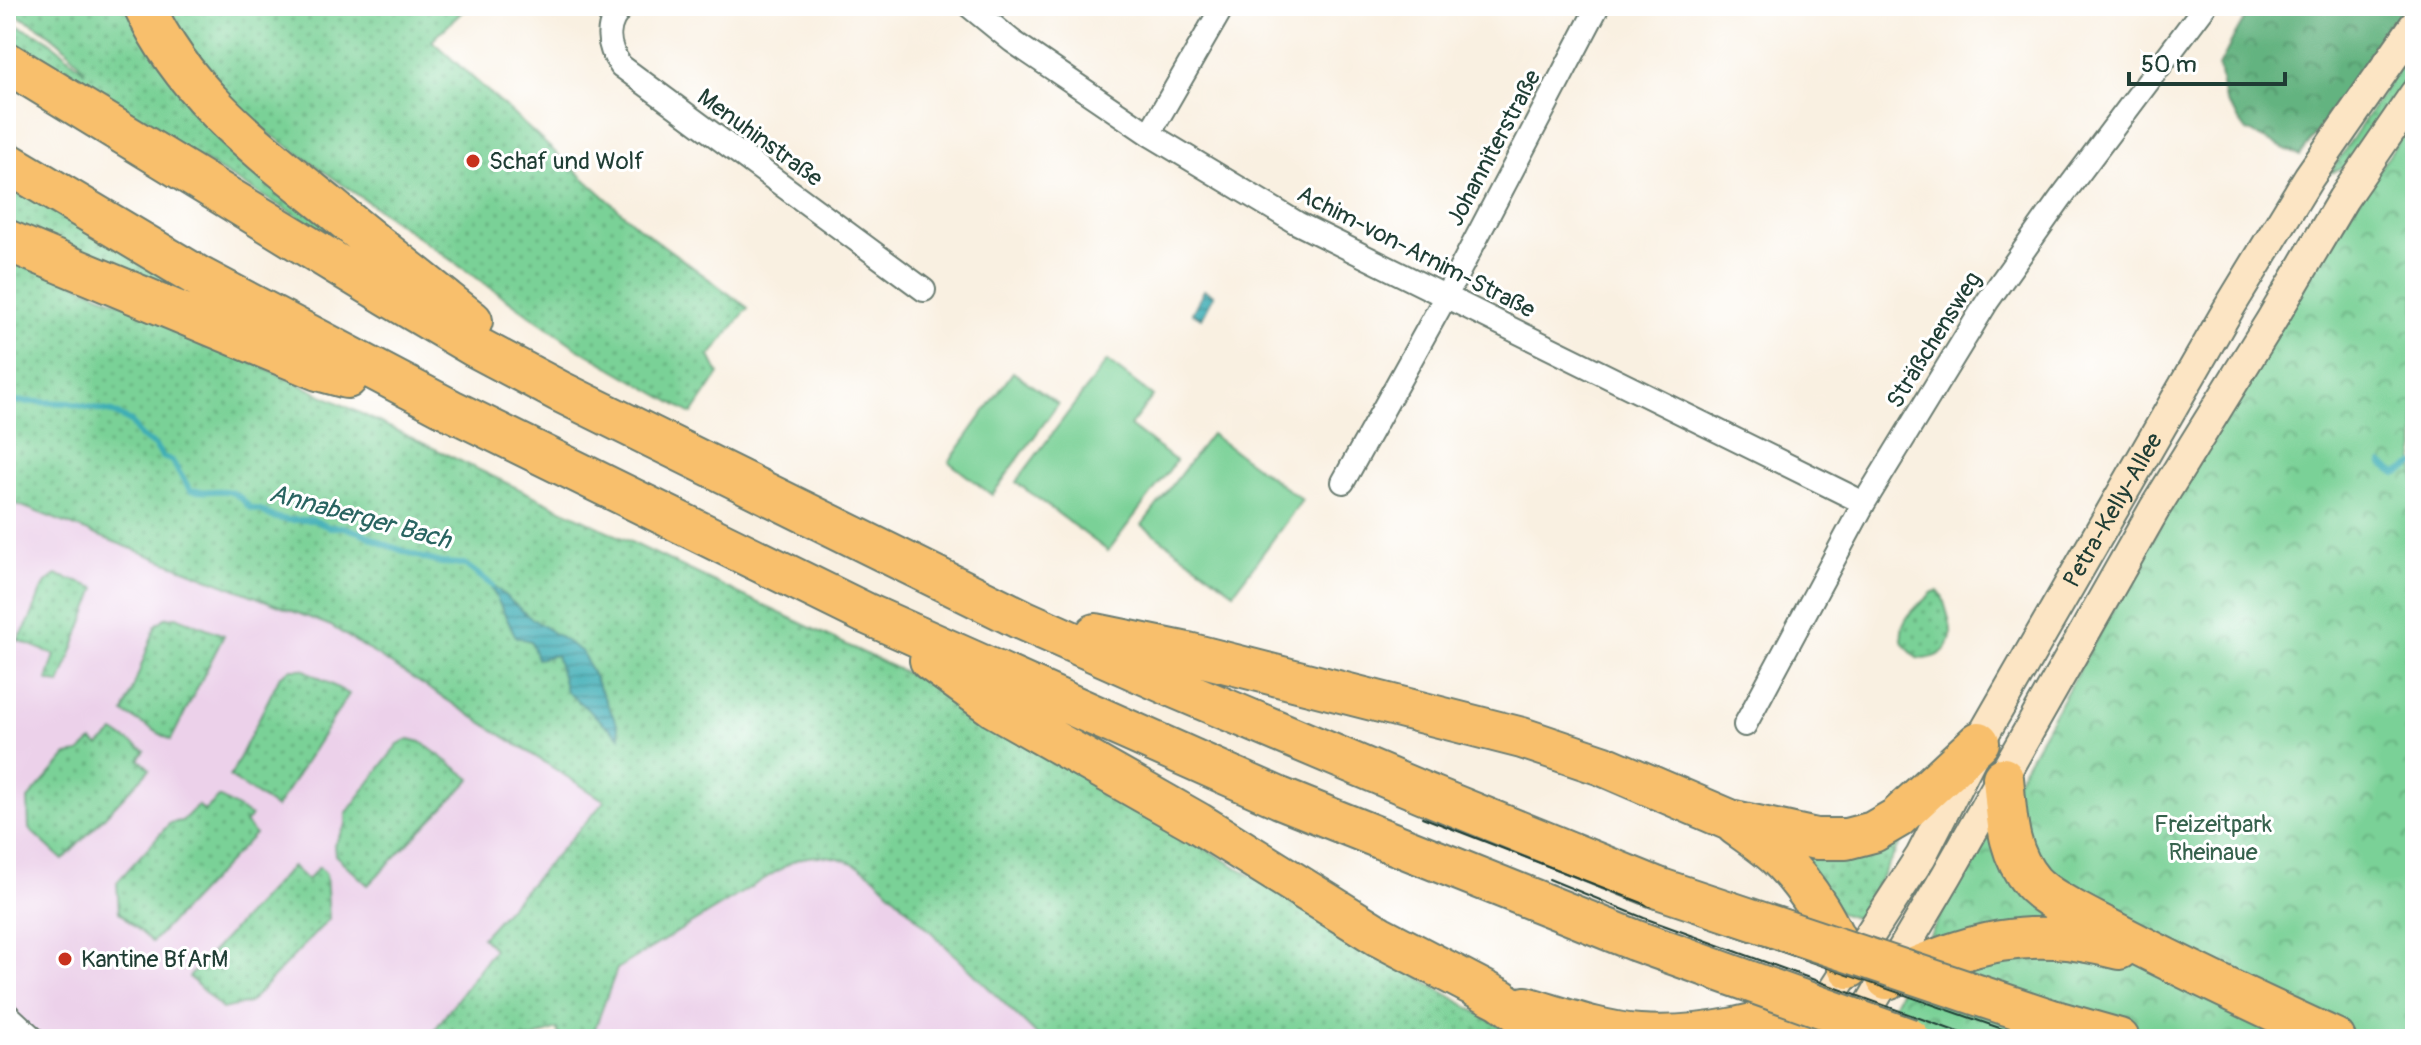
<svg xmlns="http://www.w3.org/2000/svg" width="2421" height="1045" viewBox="0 0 2421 1045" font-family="Pangolin,sans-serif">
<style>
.built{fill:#ecd1ea}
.grass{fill:url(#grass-dots);stroke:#4c8766;stroke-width:2}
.forest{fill:url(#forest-crowns);stroke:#41785a;stroke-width:2}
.park{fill:url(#park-crowns);stroke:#4c8766;stroke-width:2}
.pitch{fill:#7ad197;stroke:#4c8766;stroke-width:2}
.water{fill:url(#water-rules);stroke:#2e7574;stroke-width:2}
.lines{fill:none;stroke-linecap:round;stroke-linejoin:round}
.stream{stroke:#3cadb5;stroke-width:6}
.street-casing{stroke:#6b7c71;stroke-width:26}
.secondary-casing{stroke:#6b7c71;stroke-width:34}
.highway-casing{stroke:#6b7c71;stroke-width:44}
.street{stroke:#fff;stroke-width:22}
.secondary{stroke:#fce5c4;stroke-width:30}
.highway{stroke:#f8bf6c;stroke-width:40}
.tram{stroke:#1f3d34;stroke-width:2}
.highway-bridge-casing{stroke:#6b7c71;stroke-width:44;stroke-linecap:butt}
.highway-bridge{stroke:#f8bf6c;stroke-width:40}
.poi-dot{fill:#c8321e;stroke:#fff;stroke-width:3}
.labels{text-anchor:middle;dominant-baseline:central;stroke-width:6;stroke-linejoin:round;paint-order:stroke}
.street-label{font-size:24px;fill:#1f3d34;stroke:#fff}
.poi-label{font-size:24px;fill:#1f3d34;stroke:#fff;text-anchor:start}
.park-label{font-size:24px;fill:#36624d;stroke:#fff}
.water-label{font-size:26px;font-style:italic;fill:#296461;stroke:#fff}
</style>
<defs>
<pattern id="grass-dots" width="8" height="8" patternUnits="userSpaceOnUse" patternTransform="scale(2)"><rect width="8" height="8" fill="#7ad197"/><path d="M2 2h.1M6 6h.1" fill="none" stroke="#63ab7c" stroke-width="1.8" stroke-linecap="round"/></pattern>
<pattern id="forest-crowns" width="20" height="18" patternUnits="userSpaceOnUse" patternTransform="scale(2)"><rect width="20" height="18" fill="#63b380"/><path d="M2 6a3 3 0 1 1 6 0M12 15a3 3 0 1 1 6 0" fill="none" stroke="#51936a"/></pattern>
<pattern id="park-crowns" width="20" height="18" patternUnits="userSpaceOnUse" patternTransform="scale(2)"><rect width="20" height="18" fill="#7ad197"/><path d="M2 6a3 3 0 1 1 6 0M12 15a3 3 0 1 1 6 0" fill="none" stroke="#63ab7c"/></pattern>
<pattern id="water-rules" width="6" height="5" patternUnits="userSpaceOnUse" patternTransform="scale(2)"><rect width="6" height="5" fill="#3cadb5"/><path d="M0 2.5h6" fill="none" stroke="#328e94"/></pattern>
</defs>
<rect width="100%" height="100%" fill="#fff"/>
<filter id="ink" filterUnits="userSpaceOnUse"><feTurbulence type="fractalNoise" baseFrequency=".0125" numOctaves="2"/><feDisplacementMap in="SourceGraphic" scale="16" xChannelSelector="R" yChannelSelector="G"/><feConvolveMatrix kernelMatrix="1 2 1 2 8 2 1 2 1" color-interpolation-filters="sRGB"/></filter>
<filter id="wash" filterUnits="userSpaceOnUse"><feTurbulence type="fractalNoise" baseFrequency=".006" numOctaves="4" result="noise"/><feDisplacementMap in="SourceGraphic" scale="32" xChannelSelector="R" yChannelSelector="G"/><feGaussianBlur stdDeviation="1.8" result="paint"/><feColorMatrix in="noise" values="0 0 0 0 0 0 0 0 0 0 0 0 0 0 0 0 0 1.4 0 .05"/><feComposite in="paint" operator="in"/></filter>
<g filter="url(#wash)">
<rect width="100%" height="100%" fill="#f9f0e1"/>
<path class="built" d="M14 503 331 626 606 801 482 937 495 949 428 1039H6V519Z
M819 857H836L857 863 874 876 1041 1039H591L617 969 774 873 801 858Z"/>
<path class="grass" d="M6 6H130L349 247 6 44V21L46 38 85 72C65 42 40 24 6 11Z
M160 6H468L432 41 637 226 748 308 710 356 719 374 692 414 577 348 230 106Z
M2415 43V68L2361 150 2346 167 2330 173Z
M6 175 257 323 6 230Z
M6 254 198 336 952 695 1521 1039H1041L874 876C853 860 829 852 802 858 793 860 783 868 774 873L617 969 591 1039H560L557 1029 530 1039H428L494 949 482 937 605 801 331 626 14 503 6 519Z
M57 575 96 588 60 684 47 680 55 655 18 640C22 633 28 625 31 617 39 600 39 583 57 575Z
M1938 591 1942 595C1945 607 1952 623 1951 635 1950 652 1933 661 1917 658L1903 644C1896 620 1917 607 1933 592Z
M178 617 224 635 171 740 124 713 156 625 165 618Z
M290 669H303L349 694 276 808 230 777 280 676Z
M114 732 145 751 139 759 150 769 63 860 29 829 28 799 67 755 79 753 92 741 99 746Z
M409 739 421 742 471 779 368 885 335 855 334 845 346 825V814L398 744Z
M219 797 251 816 245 823 255 834 152 942 119 912 117 882 170 823 182 821 198 805 204 811Z
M1901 838V842L1858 919 1839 913 1800 851Z
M292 866 307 880 319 867 326 874 329 919 249 1003 222 1009 189 977Z"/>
<path class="forest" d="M2252 6H2405L2300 156 2247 131 2225 101 2219 67 2234 37Z"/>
<path class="park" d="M2415 116V1039H1875L1986 829 2021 773 2167 514 2322 255Z"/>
<path class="pitch" d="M1107 361 1153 396 1130 426 1176 461 1108 551 1016 482Z
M1013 372 1058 404 992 495 949 462Z
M1211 434 1302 500 1234 592 1142 525Z"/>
<path class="water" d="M1204 290 1214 295 1202 318 1192 313Z
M488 581 528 616 582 652 617 724 620 737 566 691 556 655 537 659 531 641 516 637Z"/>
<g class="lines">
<path class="stream" d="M6 401 68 403 112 412 131 422 140 436 154 445 163 457 172 461 190 490C218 496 228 480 250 508L260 510 273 517 287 520H313L329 527H343L362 533 384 544 423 558 441 563 464 564 492 585
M2382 464 2396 474 2415 464"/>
</g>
</g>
<g filter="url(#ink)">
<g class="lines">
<defs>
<path id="street" d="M624 6C604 23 606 46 621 66L924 290
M969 6 1012 41 1149 134 1297 223 1864 503
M1149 134 1223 6
M1343 482 1446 296 1598 6
M1745 725 1864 503 1987 302 2060 199 2205 6
M6 1013 34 1039"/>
<g id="secondary">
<path id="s1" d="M1802 1039 1921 856 1979 742 2229 308 2309 177 2415 25"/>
<path d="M1850 1039 1947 875 2155 508 2271 321 2343 199 2415 94"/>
</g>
<path id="highway" d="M144 6C184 93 256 147 329 206 376 245 424 283 472 321
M6 62 389 296 474 346 559 391 1023 620 1178 689 1424 793 1658 888
M6 162 199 277 451 410 865 613 1280 798 1634 940
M6 240 318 370 347 378
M1096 634 1188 653 1522 738 1602 765 1730 820 1816 839H1846L1873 832 1897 818 1979 742
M930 660 994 707 1198 823 1379 936 1500 999 1556 1039
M2003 778C2007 816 2006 851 2032 882 2048 900 2088 918 2110 930 2184 969 2259 1004 2335 1039
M1736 825C1750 835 1765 845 1777 856 1811 889 1830 926 1849 968
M1887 979C1974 943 2024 924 2119 949
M1526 1007C1563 1018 1601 1032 1639 1035 1705 1040 1764 1022 1826 1004
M2052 1020 2119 1039"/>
</defs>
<use href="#street" class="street-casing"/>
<use href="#secondary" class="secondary-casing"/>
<use href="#highway" class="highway-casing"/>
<use href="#street" class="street"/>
<use href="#secondary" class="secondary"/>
<use href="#highway" class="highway"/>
<path class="tram" d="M1422 817 1650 906 2031 1039
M1549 879 1644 918 1977 1039"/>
<defs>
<path id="highway-bridge" d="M1658 888 2052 1020
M1634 940 1910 1039"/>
</defs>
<use href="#highway-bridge" class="highway-bridge-casing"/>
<use href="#highway-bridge" class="highway-bridge"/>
</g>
</g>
<g class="poi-dot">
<circle cx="473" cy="161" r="8"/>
<circle cx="65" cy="959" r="8"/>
</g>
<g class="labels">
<g class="street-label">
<text transform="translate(760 138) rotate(36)">Menuhinstraße</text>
<text transform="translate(1494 148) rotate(-62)">Johanniterstraße</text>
<text transform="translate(1416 252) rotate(27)">Achim-von-Arnim-Straße</text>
<text transform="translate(1934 340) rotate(-58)">Sträßchensweg</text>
<text stroke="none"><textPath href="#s1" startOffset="614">Petra-Kelly-Allee</textPath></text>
</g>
<g class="poi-label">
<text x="489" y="161">Schaf und Wolf</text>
<text x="81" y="959">Kantine BfArM</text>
</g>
<g class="park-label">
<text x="2213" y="824">Freizeitpark<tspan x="2213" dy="28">Rheinaue</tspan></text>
</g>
<g class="water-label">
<text transform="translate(360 517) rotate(15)">Annaberger Bach</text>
</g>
</g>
<rect width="2421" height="1045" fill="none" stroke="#fff" stroke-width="32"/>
<path d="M2129 72v12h156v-12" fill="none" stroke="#1f3d34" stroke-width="4"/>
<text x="2141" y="72" font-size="24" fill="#1f3d34" stroke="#ffffff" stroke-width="6" paint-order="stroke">50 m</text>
</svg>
